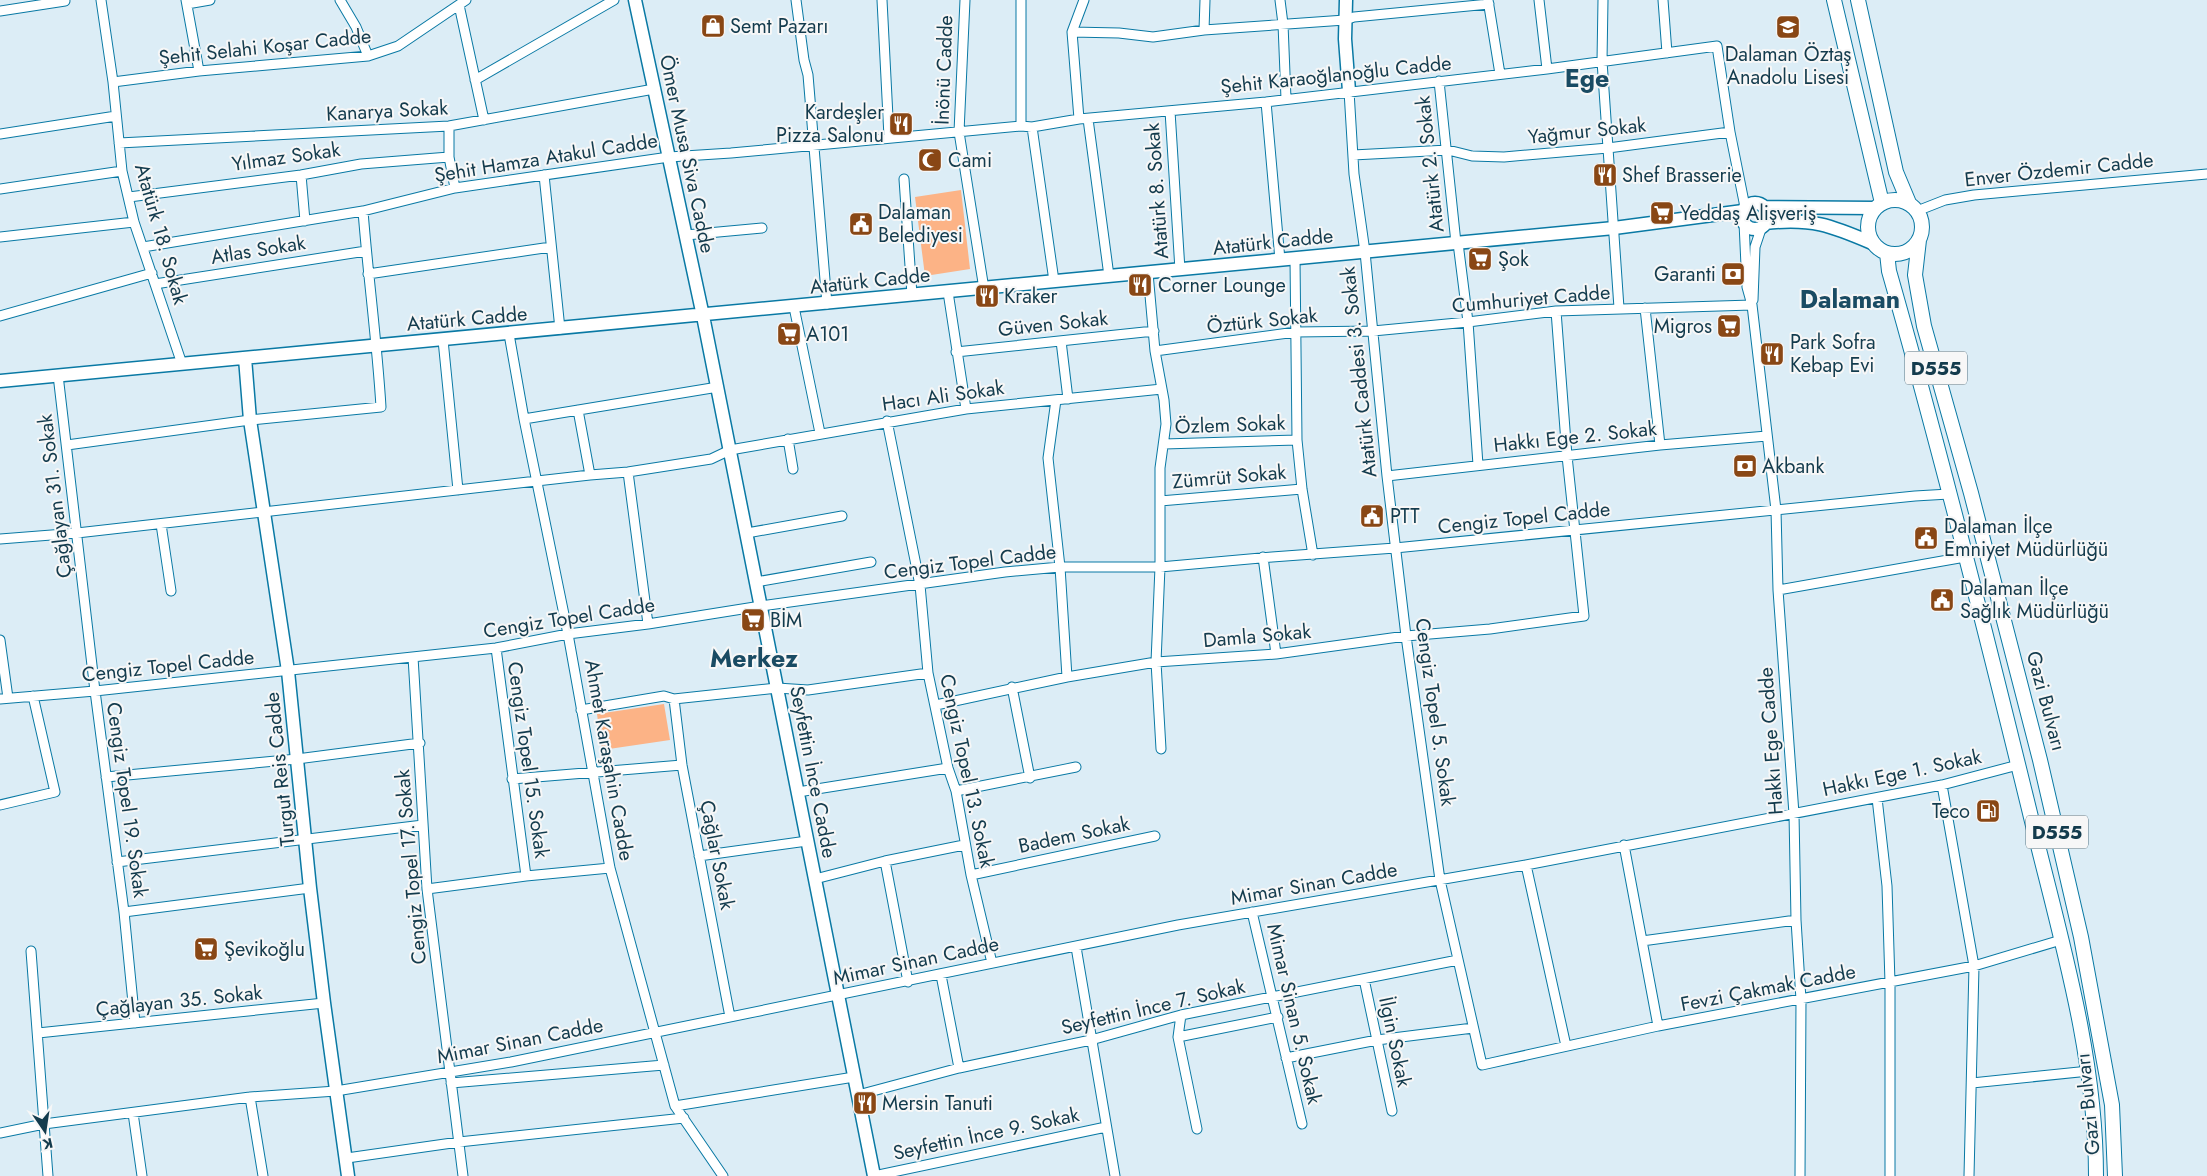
<svg xmlns="http://www.w3.org/2000/svg" width="2207" height="1176" viewBox="0 0 2207 1176" font-family="Jost,sans-serif">
<style>
.green{fill:#fcb386}
.lines{fill:none;stroke-linecap:round;stroke-linejoin:round}
.street-casing{stroke:#0979a4;stroke-width:11}
.secondary-casing{stroke:#0979a4;stroke-width:15}
.primary-casing{stroke:#0979a4;stroke-width:16}
.street{stroke:#fff;stroke-width:9}
.secondary{stroke:#fff;stroke-width:12}
.primary{stroke:#fff;stroke-width:14}
.labels{text-anchor:middle;dominant-baseline:central;stroke-width:4;stroke-linejoin:round;paint-order:stroke}
.shield{fill:#f7f7f7;stroke:#577380;stroke-width:1}
.shield-label{font-size:19px;font-weight:bold;fill:#133b4d}
.poi-label{font-size:20px;fill:#133b4d;stroke:#f7f7f7;text-anchor:start}
.street-label{font-size:20px;fill:#133b4d;stroke:#f7f7f7}
.district-label{font-size:25px;font-weight:bold;fill:#1a4b63;stroke:#f7f7f7}
</style>
<rect width="100%" height="100%" fill="#dcedf6"/>
<path class="green" d="M961 190 970 269 925 276 915 197Z
M664 704 670 740 602 750 597 714Z"/>
<g class="lines">
<defs>
<path id="street" d="M101 0 113 82 122 171 134 222 182 364
M186 0 199 71
M340 0 356 27 368 56
M796 0 804 60 808 75 827 304
M882 0 889 137
M965 0 959 132 984 289
M1021 0V126
M1280 0 1283 24 1286 99
M1488 0 1500 74
M1539 0 1547 69
M1603 0 1602 61 1619 308
M1663 0 1667 53
M187 4 210 0
M459 5 484 120
M0 11 65 1
M1204 30 1205 0
M1072 32 1119 33 1153 37 1204 30 1345 20 1354 17 1489 4
M475 80 614 0
M1439 81 1456 243
M113 82 199 71 368 56 398 46 466 0
M1349 91 1354 174 1365 252 1387 476 1406 636 1440 880 1482 1065 1658 1026 1974 966 2061 940
M1266 102 1280 260
M1170 111 1180 270
M1079 119 1072 32 1084 0
M1088 119 1109 276
M449 126V157L455 188
M1032 127 1054 281
M0 134 116 116
M119 143 449 126 654 89
M1353 155 1448 150 1472 156 1504 157 1608 148 1730 132
M301 175 305 221
M544 175 560 329
M904 179 912 295
M0 189 122 171
M129 197 301 175 361 164 449 157
M1917 211 1945 200 1974 195 2207 174
M1744 223 1747 287 1752 305 1776 510 1778 590 1794 814 1796 920 1801 1000 1800 1176
M686 235 762 228
M0 237 134 222
M1458 243 1468 322 1478 465
M143 247 363 211 455 188 669 157 731 153 1021 126 1032 127 1079 119 1266 102 1547 69 1717 46 1730 132 1745 207
M1295 259 1297 440 1302 489 1313 555
M1148 273 1155 351 1164 400 1166 424 1160 468V567L1156 662 1161 749
M368 274 551 247
M155 284 366 251
M948 292 966 409
M1753 300 1755 247 1762 226
M794 307 820 433
M1645 308 1660 445
M0 316 152 273
M509 334 524 419 568 634 610 868 675 1106 723 1176
M443 340 458 490
M1061 341 1068 399
M1155 351 1296 332 1373 331 1468 322 1556 311 1752 305
M956 352 1154 331
M58 375 95 691 124 912 135 1023
M1056 400 1048 458 1060 567 1067 677
M578 410 590 475
M524 419 718 387
M887 421 920 585 928 673 948 768 956 791 971 875 992 963
M788 439 793 469
M1164 444 1297 440
M67 445 250 420 381 407C377 341 368 276 363 211
M628 472 648 624
M1387 476 1660 445 1767 436
M1160 501 1302 489
M161 524 171 591
M747 533 842 516
M0 539 77 533 590 475 628 472 711 459 730 450 966 409 1162 389
M1263 557 1276 654
M756 582 871 562
M1778 590 1965 557
M0 640 8 698
M496 648 526 876
M413 657 427 889 463 1176
M1012 687 1030 778
M0 699 95 691 496 648 568 634 648 624 761 606 1005 572 1060 567H1160L1272 557 1395 548 1915 496 1949 494
M674 699 682 765 730 1017
M936 705 1067 677 1156 662 1276 654 1406 636 1490 629 1584 616 1567 456 1556 311
M581 710 664 696 674 699 777 688 808 690 928 673
M106 777 297 759 420 743
M512 779 682 765
M1942 785 1974 966 1969 1176
M956 791 1076 767
M798 792 948 768
M1877 798 1887 886 1890 983V1176
M0 805 55 792 33 696
M1624 845 1658 1026
M699 856 807 841
M885 861 908 982
M117 862 423 825
M1526 865 1566 1046
M971 875 1155 836
M815 879 885 861 964 845
M427 889 526 876 610 868
M124 912 310 888
M1252 912 1302 1124
M1642 941 1796 920
M1076 947 1115 1176
M31 951 48 1176
M941 975 959 1068
M1364 979 1392 1111
M1181 1015 1178 1037 1197 1129
M38 1033 324 1003
M1178 1037 1278 1017
M1286 1058 1377 1040 1473 1028
M451 1083 664 1065
M1972 1083 2089 1071
M858 1095 959 1068 1091 1040 1181 1015 1458 960
M250 1097 263 1176
M675 1106 854 1077
M133 1113 142 1176
M0 1133 44 1124 250 1097 336 1091 511 1062 1178 925 1526 865 1942 785 2018 765
M347 1158 459 1142 684 1118
M874 1176 1106 1127"/>
<path id="secondary" d="M635 0 703 316 874 1176
M1346 0 1345 39 1349 91
M1742 216a13 13 0 1 1 26 0a13 13 0 1 1-26 0Z
M1764 207 1875 208
M1765 223C1812 218 1830 225 1872 243
M245 358 250 420 288 671 310 888 324 1003 348 1176
M0 381 1614 228 1743 211"/>
<path id="primary" d="M1834 0 1882 203
M1858 0 1896 172 1909 203
M1868 227a27 27 0 1 1 54 0a27 27 0 1 1-54 0Z
M1919 240 1915 275 1924 326 1971 493 2040 760 2081 937 2112 1105 2115 1176
M1887 253 1889 271C1940 449 1985 629 2029 809 2058 930 2096 1051 2096 1176"/>
</defs>
<use href="#street" class="street-casing"/>
<use href="#secondary" class="secondary-casing"/>
<use href="#primary" class="primary-casing"/>
<use href="#street" class="street"/>
<use href="#secondary" class="secondary"/>
<use href="#primary" class="primary"/>
</g>
<defs>
<symbol id="shop-square" viewBox="-11 -11 22 22"><rect x="-9" y="-9" width="18" height="18" rx="4" fill="#894715" stroke="#f7f7f7"/><path d="M-5-2.5h2.3a2.7 3.5 0 0 1 5.4 0H5L5.5 6h-11ZM-1.5-2.5h3a1.5 2.3 0 0 0-3 0Z" fill="#fff"/></symbol>
<symbol id="school-square" viewBox="-11 -11 22 22"><rect x="-9" y="-9" width="18" height="18" rx="4" fill="#894715" stroke="#f7f7f7"/><path d="M0-5L7-2L0 1L-7-2ZM-4 1L0 2.5L4 1V4Q0 6-4 4Z" fill="#fff"/></symbol>
<symbol id="restaurant-square" viewBox="-11 -11 22 22"><rect x="-9" y="-9" width="18" height="18" rx="4" fill="#894715" stroke="#f7f7f7"/><path d="M-5-6h1v4h1v-4h1v4h1v-4h1v5L-1.5 .5V6h-2V.5L-5-1ZM5-6V6H3V1.5H1.5Q1.5-4 5-6Z" fill="#fff"/></symbol>
<symbol id="mosque-square" viewBox="-11 -11 22 22"><rect x="-9" y="-9" width="18" height="18" rx="4" fill="#894715" stroke="#f7f7f7"/><path d="M3.5-4.9A6 6 0 1 0 3.5 4.9A5 5 0 1 1 3.5-4.9Z" fill="#fff"/></symbol>
<symbol id="supermarket-square" viewBox="-11 -11 22 22"><rect x="-9" y="-9" width="18" height="18" rx="4" fill="#894715" stroke="#f7f7f7"/><path d="M-6-5.5h2.5l.6 2H6L4.5 2H-2.5L-4.4-4H-6ZM-1.5 3.2a1.3 1.3 0 1 0 .1 0ZM3 3.2a1.3 1.3 0 1 0 .1 0Z" fill="#fff"/></symbol>
<symbol id="civic-square" viewBox="-11 -11 22 22"><rect x="-9" y="-9" width="18" height="18" rx="4" fill="#894715" stroke="#f7f7f7"/><path d="M-.6-6.5H3V-4.5H.6V-3L4-1V1h2V6H-6V1h2V-1L-.6-3ZM-1.2 2.5V6h2.4V2.5Z" fill="#fff"/></symbol>
<symbol id="bank-square" viewBox="-11 -11 22 22"><rect x="-9" y="-9" width="18" height="18" rx="4" fill="#894715" stroke="#f7f7f7"/><path d="M-6-4H6V4H-6ZM0-2.3a2.3 2.3 0 1 0 0 4.6a2.3 2.3 0 1 0 0-4.6Z" fill="#fff"/></symbol>
<symbol id="fuel-square" viewBox="-11 -11 22 22"><rect x="-9" y="-9" width="18" height="18" rx="4" fill="#894715" stroke="#f7f7f7"/><path d="M-5.5-6h7V0h2V4h1.3V-2.5L3-4.5l.8-.8L6-3V5H2.5V1h-1V6h-7ZM-4.2-4.7v3.2H.2V-4.7Z" fill="#fff"/></symbol>
</defs>
<g fill-rule="evenodd">
<use href="#shop-square" x="699" y="12" width="28" height="28"/>
<use href="#school-square" x="1774" y="13" width="28" height="28"/>
<use href="#restaurant-square" x="887" y="110" width="28" height="28"/>
<use href="#mosque-square" x="916" y="146" width="28" height="28"/>
<use href="#restaurant-square" x="1591" y="161" width="28" height="28"/>
<use href="#supermarket-square" x="1648" y="199" width="28" height="28"/>
<use href="#civic-square" x="847" y="210" width="28" height="28"/>
<use href="#supermarket-square" x="1466" y="245" width="28" height="28"/>
<use href="#bank-square" x="1719" y="260" width="28" height="28"/>
<use href="#restaurant-square" x="1126" y="271" width="28" height="28"/>
<use href="#restaurant-square" x="973" y="282" width="28" height="28"/>
<use href="#supermarket-square" x="1715" y="312" width="28" height="28"/>
<use href="#supermarket-square" x="775" y="320" width="28" height="28"/>
<use href="#restaurant-square" x="1758" y="340" width="28" height="28"/>
<use href="#bank-square" x="1731" y="452" width="28" height="28"/>
<use href="#civic-square" x="1358" y="502" width="28" height="28"/>
<use href="#civic-square" x="1912" y="524" width="28" height="28"/>
<use href="#civic-square" x="1928" y="586" width="28" height="28"/>
<use href="#supermarket-square" x="739" y="606" width="28" height="28"/>
<use href="#fuel-square" x="1974" y="797" width="28" height="28"/>
<use href="#supermarket-square" x="192" y="935" width="28" height="28"/>
<use href="#restaurant-square" x="851" y="1089" width="28" height="28"/>
</g>
<g class="labels">
<g class="shield">
<rect x="1905" y="351.5" width="62" height="33" rx="4"/>
<rect x="2026" y="815.5" width="62" height="33" rx="4"/>
</g>
<g class="shield-label">
<text x="1936" y="368">D555</text>
<text x="2057" y="832">D555</text>
</g>
<g class="poi-label">
<text x="730" y="26">Semt Pazarı</text>
<text x="1788" y="54" text-anchor="middle">Dalaman Öztaş<tspan x="1788" dy="23">Anadolu Lisesi</tspan></text>
<text x="884" y="112" text-anchor="end">Kardeşler<tspan x="884" dy="23">Pizza Salonu</tspan></text>
<text x="948" y="160">Cami</text>
<text x="1622" y="175">Shef Brasserie</text>
<text x="878" y="212">Dalaman<tspan x="878" dy="23">Belediyesi</tspan></text>
<text x="1680" y="213">Yeddaş Alişveriş</text>
<text x="1498" y="259">Şok</text>
<text x="1716" y="274" text-anchor="end">Garanti</text>
<text x="1158" y="285">Corner Lounge</text>
<text x="1004" y="296">Kraker</text>
<text x="1712" y="326" text-anchor="end">Migros</text>
<text x="806" y="334">A101</text>
<text x="1790" y="342">Park Sofra<tspan x="1790" dy="23">Kebap Evi</tspan></text>
<text x="1762" y="466">Akbank</text>
<text x="1390" y="516">PTT</text>
<text x="1944" y="526">Dalaman İlçe<tspan x="1944" dy="23">Emniyet Müdürlüğü</tspan></text>
<text x="1960" y="588">Dalaman İlçe<tspan x="1960" dy="23">Sağlık Müdürlüğü</tspan></text>
<text x="770" y="620">BİM</text>
<text x="1970" y="811" text-anchor="end">Teco</text>
<text x="224" y="949">Şevikoğlu</text>
<text x="882" y="1103">Mersin Tanuti</text>
</g>
<g class="street-label">
<text transform="translate(265 47) rotate(-6)">Şehit Selahi Koşar Cadde</text>
<text transform="translate(944 70) rotate(-88)">İnönü Cadde</text>
<text transform="translate(1336 75) rotate(-6)">Şehit Karaoğlanoğlu Cadde</text>
<text transform="translate(387 111) rotate(-3)">Kanarya Sokak</text>
<text transform="translate(1587 131) rotate(-6)">Yağmur Sokak</text>
<text transform="translate(687 154) rotate(78)">Ömer Musa Siva Cadde</text>
<text transform="translate(286 157) rotate(-8)">Yılmaz Sokak</text>
<text transform="translate(546 158) rotate(-9)">Şehit Hamza Atakul Cadde</text>
<text transform="translate(1430 164) rotate(-96)">Atatürk 2. Sokak</text>
<text transform="translate(2059 170) rotate(-6)">Enver Özdemir Cadde</text>
<text transform="translate(1157 191) rotate(-94)">Atatürk 8. Sokak</text>
<text transform="translate(161 234) rotate(74)">Atatürk 18. Sokak</text>
<text transform="translate(1273 242) rotate(-6)">Atatürk Cadde</text>
<text transform="translate(258 250) rotate(-9)">Atlas Sokak</text>
<text transform="translate(870 281) rotate(-6)">Atatürk Cadde</text>
<text transform="translate(1531 299) rotate(-5)">Cumhuriyet Cadde</text>
<text transform="translate(467 319) rotate(-5)">Atatürk Cadde</text>
<text transform="translate(1262 321) rotate(-6)">Öztürk Sokak</text>
<text transform="translate(1053 324) rotate(-6)">Güven Sokak</text>
<text transform="translate(1359 372) rotate(-96)">Atatürk Caddesi 3. Sokak</text>
<text transform="translate(943 396) rotate(-8)">Hacı Ali Sokak</text>
<text transform="translate(1230 425) rotate(-2)">Özlem Sokak</text>
<text transform="translate(1575 437) rotate(-6)">Hakkı Ege 2. Sokak</text>
<text transform="translate(1229 477) rotate(-5)">Zümrüt Sokak</text>
<text transform="translate(55 496) rotate(-97)">Çağlayan 31. Sokak</text>
<text transform="translate(1524 518) rotate(-6)">Cengiz Topel Cadde</text>
<text transform="translate(970 562) rotate(-7)">Cengiz Topel Cadde</text>
<text transform="translate(569 618) rotate(-9)">Cengiz Topel Cadde</text>
<text transform="translate(1257 636) rotate(-5)">Damla Sokak</text>
<text transform="translate(168 666) rotate(-6)">Cengiz Topel Cadde</text>
<text transform="translate(2046 701) rotate(75)">Gazi Bulvarı</text>
<text transform="translate(1435 712) rotate(82)">Cengiz Topel 5. Sokak</text>
<text transform="translate(1771 741) rotate(-94)">Hakkı Ege Cadde</text>
<text transform="translate(528 760) rotate(82)">Cengiz Topel 15. Sokak</text>
<text transform="translate(609 760) rotate(80)">Ahmet Karaşahin Cadde</text>
<text transform="translate(280 769) rotate(-96)">Turgut Reis Cadde</text>
<text transform="translate(967 771) rotate(78)">Cengiz Topel 13. Sokak</text>
<text transform="translate(813 772) rotate(79)">Seyfettin İnce Cadde</text>
<text transform="translate(1902 773) rotate(-12)">Hakkı Ege 1. Sokak</text>
<text transform="translate(127 800) rotate(82)">Cengiz Topel 19. Sokak</text>
<text transform="translate(1074 835) rotate(-12)">Badem Sokak</text>
<text transform="translate(717 855) rotate(79)">Çağlar Sokak</text>
<text transform="translate(411 867) rotate(-95)">Cengiz Topel 17. Sokak</text>
<text transform="translate(1314 884) rotate(-10)">Mimar Sinan Cadde</text>
<text transform="translate(916 961) rotate(-12)">Mimar Sinan Cadde</text>
<text transform="translate(1768 988) rotate(-11)">Fevzi Çakmak Cadde</text>
<text transform="translate(179 1001) rotate(-6)">Çağlayan 35. Sokak</text>
<text transform="translate(1153 1007) rotate(-13)">Seyfettin İnce 7. Sokak</text>
<text transform="translate(1294 1014) rotate(77)">Mimar Sinan 5. Sokak</text>
<text transform="translate(520 1041) rotate(-11)">Mimar Sinan Cadde</text>
<text transform="translate(1395 1042) rotate(78)">İlgin Sokak</text>
<text transform="translate(2088 1104) rotate(-96)">Gazi Bulvarı</text>
<text transform="translate(986 1134) rotate(-12)">Seyfettin İnce 9. Sokak</text>
</g>
<g class="district-label">
<text x="1587" y="78">Ege</text>
<text x="1850" y="299">Dalaman</text>
<text x="754" y="658">Merkez</text>
</g>
</g>
<g transform="translate(45 1131) rotate(167)" stroke="#f7f7f7" stroke-width="4" paint-order="stroke">
<path d="M0-4L9 19L0 12L-9 19Z" fill="#133b4d"/>
<text y="-8" font-size="14" font-weight="bold" text-anchor="middle" fill="#133b4d">K</text>
</g>
</svg>
